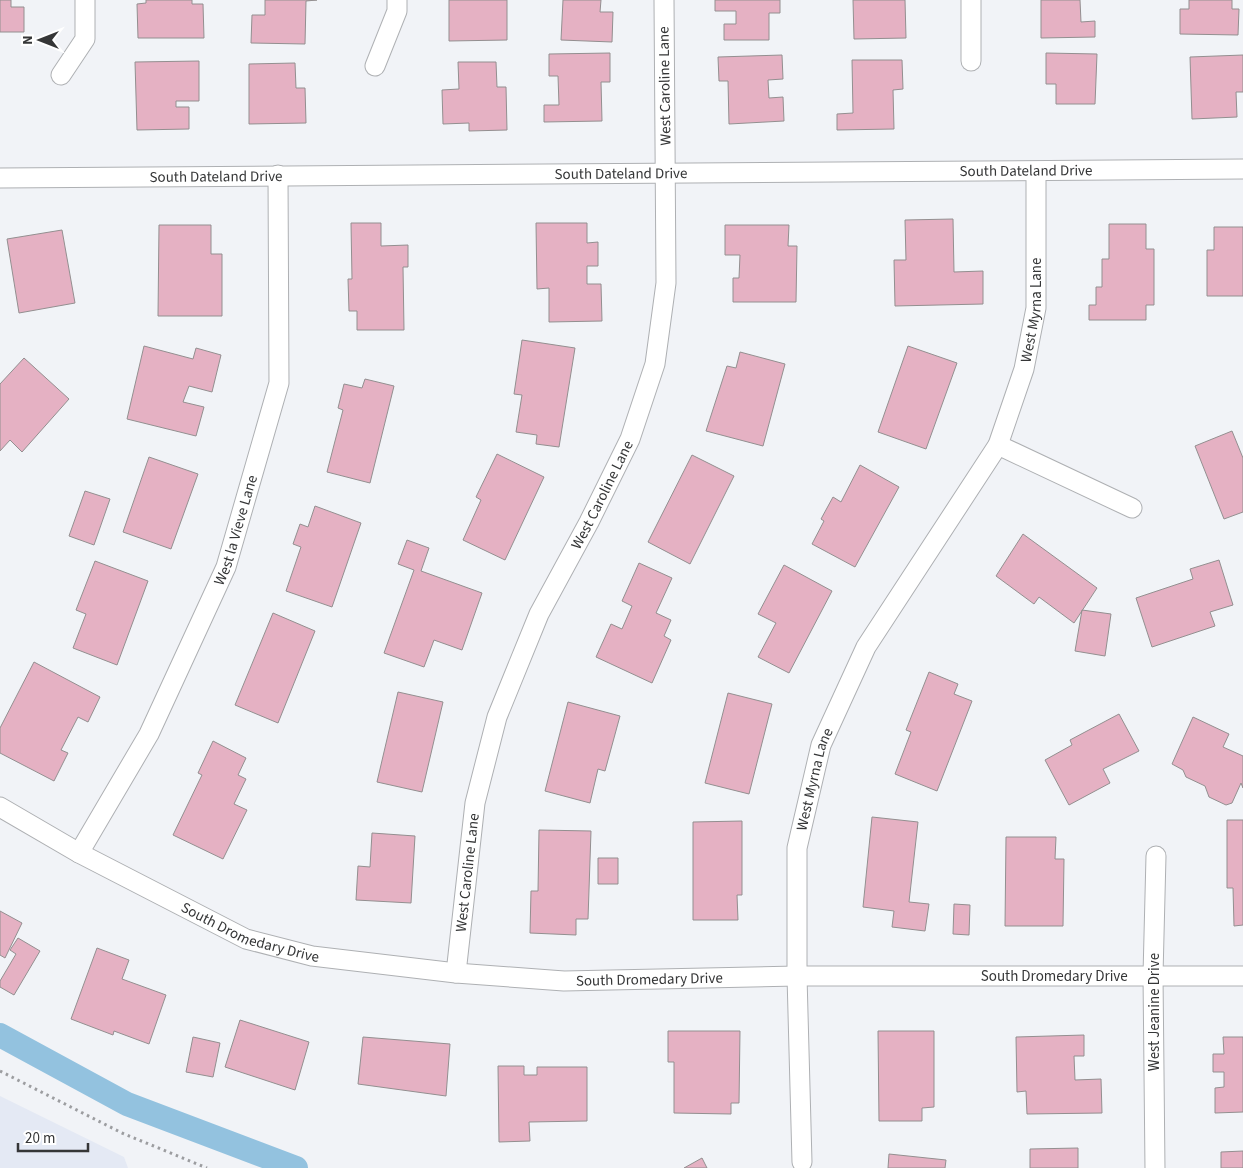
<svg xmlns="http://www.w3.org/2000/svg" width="1243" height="1168" viewBox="0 0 1243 1168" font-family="'Source Sans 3',sans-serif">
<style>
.built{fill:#e4e9f4}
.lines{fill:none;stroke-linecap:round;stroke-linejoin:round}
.canal{stroke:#93c2df;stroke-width:24}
.building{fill:#e5b1c3;stroke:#938f90}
.minor-casing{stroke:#aeb0b3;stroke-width:21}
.path{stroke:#9c9da0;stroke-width:3;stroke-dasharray:2.5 4;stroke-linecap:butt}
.minor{stroke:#fff;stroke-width:19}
.labels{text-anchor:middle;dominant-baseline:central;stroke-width:4;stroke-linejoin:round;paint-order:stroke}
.street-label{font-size:15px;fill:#353637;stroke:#fff}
</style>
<rect width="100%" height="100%" fill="#f1f3f7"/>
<path class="built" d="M0 1096 124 1157 128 1168H0Z"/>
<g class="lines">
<path class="canal" d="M0 1035 127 1104 296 1168"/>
</g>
<path class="building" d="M0 0H11V7H24V32H0Z
M146 0H192V4H203L204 38H138L137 4 146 3Z
M265 0H317L306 1 305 44 251 43 252 15H265Z
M449 0H507V40L449 41Z
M563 0H601L600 12H613L612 42 561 40Z
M715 0H780V13H769V40H724V24H736V11H715Z
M853 0H905L906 38 854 39Z
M1041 0H1080L1081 22 1095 21V37L1041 38Z
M1189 0H1232V9H1239L1238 35 1180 34V9H1189Z
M610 53V82H601L602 121 544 122V105H559L558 76H549V54Z
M1046 53 1097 54 1095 104H1056V84H1046Z
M782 55 783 79 768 80 769 98 783 97 784 121 729 124 728 81H719L718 57Z
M1243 55V92H1236L1237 117 1192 119 1190 57Z
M852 60H902L903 89 893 90 894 129 837 130V114L853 113Z
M199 61V101H176V107H189V129L137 130 135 62Z
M458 62H496L497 87H506L507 130 469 131V123L443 124 442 90 459 89Z
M295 63 296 88H305L306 123 249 124V64Z
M953 219 954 272 983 271V304L895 306 894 260H906L905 220Z
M351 223H381V246L408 245V267H403L404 330H357V311H349L348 279H352Z
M536 223H587V243L598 242V266H587V284H601L602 321 549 322V288L537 289Z
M1109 224H1146V249H1154V305H1146V320H1089V305H1096V287H1102V259H1109Z
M159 225H211V254H222V316H158Z
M725 225H789L788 246H797L796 302H733V278H739L740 255H725Z
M1214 227H1243V296H1207V250H1214Z
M62 230 75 303 19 313 7 239Z
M522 340 575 348 559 447 536 444 537 435 516 432 522 395 514 394Z
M144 346 193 359 196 348 221 355 212 392 189 386 183 402 204 407 196 436 127 419Z
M908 346 957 363 926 449 878 432Z
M740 352 785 364 763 446 706 431 727 366 736 368Z
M24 358 69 399 22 452 10 440 0 451V384Z
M365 379 394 386 370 483 327 472 343 410 338 408 344 384 362 388Z
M1232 431 1243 458V512L1224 519 1195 446Z
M497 454 544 477 505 560 463 540 481 500 476 497Z
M692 455 734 476 690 564 648 542Z
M149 457 198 474 171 549 123 532Z
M860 465 899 487 855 567 812 544 824 521 821 519 833 497 841 502Z
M85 491 110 499 94 545 69 536Z
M315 506 361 523 332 607 286 591 301 547 293 544 300 524 308 527Z
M1023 534 1097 588 1074 623 1039 597 1034 604 996 576Z
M407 540 429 548 421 571 482 593 462 650 434 640 424 667 384 653 414 570 398 564Z
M1219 560 1233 605 1210 612 1215 626 1152 647 1136 598 1193 579 1190 569Z
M95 561 148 581 117 665 73 648 86 614 76 610Z
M639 563 672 578 656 613 671 620 664 636 671 640 652 683 596 657 611 624 622 629 632 606 622 601Z
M784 565 832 591 789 673 758 657 776 623 758 614Z
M1082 610 1111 614 1105 656 1075 651Z
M273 613 315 631 278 723 235 705Z
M34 662 100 697 88 722 78 717 61 750 68 753 54 781 0 753V728Z
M929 672 958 684 954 694 972 701 937 791 895 774 911 732 906 730Z
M398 692 443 702 422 792 377 782Z
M728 693 772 704 749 794 705 783Z
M568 702 620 716 605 771 598 769 590 803 545 791Z
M1119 714 1139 751 1103 769 1110 783 1069 805 1045 760 1072 745 1070 740Z
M1193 717 1229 734 1223 747 1243 756V788L1241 783 1232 803 1226 805 1209 797 1205 786 1186 777 1183 770 1172 764Z
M213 741 246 758 238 775 246 779 234 804 247 810 223 859 173 835 202 775 198 773Z
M872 817 918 822 909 902 929 904 925 931 892 927 894 911 863 907Z
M1227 820H1243V925L1234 926 1233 888H1227Z
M742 821V895H737L738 920H693V822Z
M539 830 591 831 588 919H576V935L530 933 531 891H538Z
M372 833 415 836 411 903 356 900 358 866 370 867Z
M1006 837H1056L1055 859H1064L1063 926H1005Z
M598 858H618V884H598Z
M954 904 970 905 969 935 953 934Z
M0 911 22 923 5 958 0 955Z
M18 938 40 951 14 995 0 987V981L16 954 10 950Z
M97 948 129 960 122 979 166 995 149 1044 114 1031 113 1035 71 1019Z
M240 1020 309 1042 295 1090 225 1067Z
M668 1031H740L739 1103H731V1114L674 1113V1062H668Z
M878 1031H934V1107L922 1108V1121H879Z
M1084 1035V1056H1074L1075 1080 1101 1079 1102 1113 1027 1114 1026 1091 1017 1092 1016 1037Z
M193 1037 220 1043 213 1077 186 1072Z
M363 1037 450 1044 446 1096 358 1084Z
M1223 1037H1243V1112L1215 1113V1088L1224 1087V1072H1213V1054H1224Z
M498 1066H524V1075H537V1067H587V1121L529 1122 530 1141 499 1142Z
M1078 1148V1168H1030V1149Z
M1243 1151V1168H1221V1152Z
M889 1154 946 1160 945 1168H888Z
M702 1158 707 1168H684Z"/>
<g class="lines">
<defs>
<g id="minor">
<path d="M971 0V61"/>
<path d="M375 66 397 11V0"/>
<path d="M61 75 85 39V0"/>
<path id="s1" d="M0 178 1243 169"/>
<path d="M998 445 1132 508"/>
<path id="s2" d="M0 807 79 853 246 939 312 956 456 973 564 981 797 976H1243"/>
<path id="s3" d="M79 853 149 734 226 567 279 383 278 175"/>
<path id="s4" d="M456 973 475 803 497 717 539 614 589 522 630 439 655 364 666 283 664 0"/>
<path id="s5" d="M802 1162 797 976V848L821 745 866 647 998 445 1024 369 1036 308V172"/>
<path d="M1155 1168 1153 975 1156 856"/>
</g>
</defs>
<use href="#minor" class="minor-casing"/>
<path class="path" d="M0 1071 122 1133 207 1168"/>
<use href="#minor" class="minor"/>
</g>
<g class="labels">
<g class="street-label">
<text transform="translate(665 86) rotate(-91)">West Caroline Lane</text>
<text stroke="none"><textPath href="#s1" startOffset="1026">South Dateland Drive</textPath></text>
<text stroke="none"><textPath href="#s1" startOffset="621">South Dateland Drive</textPath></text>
<text stroke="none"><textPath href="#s1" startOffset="216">South Dateland Drive</textPath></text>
<text stroke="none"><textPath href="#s5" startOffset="909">West Myrna Lane</textPath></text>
<text stroke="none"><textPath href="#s4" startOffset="506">West Caroline Lane</textPath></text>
<text stroke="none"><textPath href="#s3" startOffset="360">West la Vieve Lane</textPath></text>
<text stroke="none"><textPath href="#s5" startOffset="385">West Myrna Lane</textPath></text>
<text stroke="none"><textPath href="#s4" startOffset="101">West Caroline Lane</textPath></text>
<text stroke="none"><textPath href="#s2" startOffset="281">South Dromedary Drive</textPath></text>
<text stroke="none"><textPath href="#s2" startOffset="1091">South Dromedary Drive</textPath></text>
<text stroke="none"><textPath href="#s2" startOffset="686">South Dromedary Drive</textPath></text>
<text transform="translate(1154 1012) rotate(-90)">West Jeanine Drive</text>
</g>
</g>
<g transform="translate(40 40) rotate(270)" stroke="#ffffff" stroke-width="4" paint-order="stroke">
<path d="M0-4L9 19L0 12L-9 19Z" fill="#353637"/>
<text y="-8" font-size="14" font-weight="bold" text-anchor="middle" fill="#353637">N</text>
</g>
<path d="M18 1143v8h70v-8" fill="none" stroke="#353637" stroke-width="2.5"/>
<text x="25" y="1143" font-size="15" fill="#353637" stroke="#ffffff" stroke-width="4" paint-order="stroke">20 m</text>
</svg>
